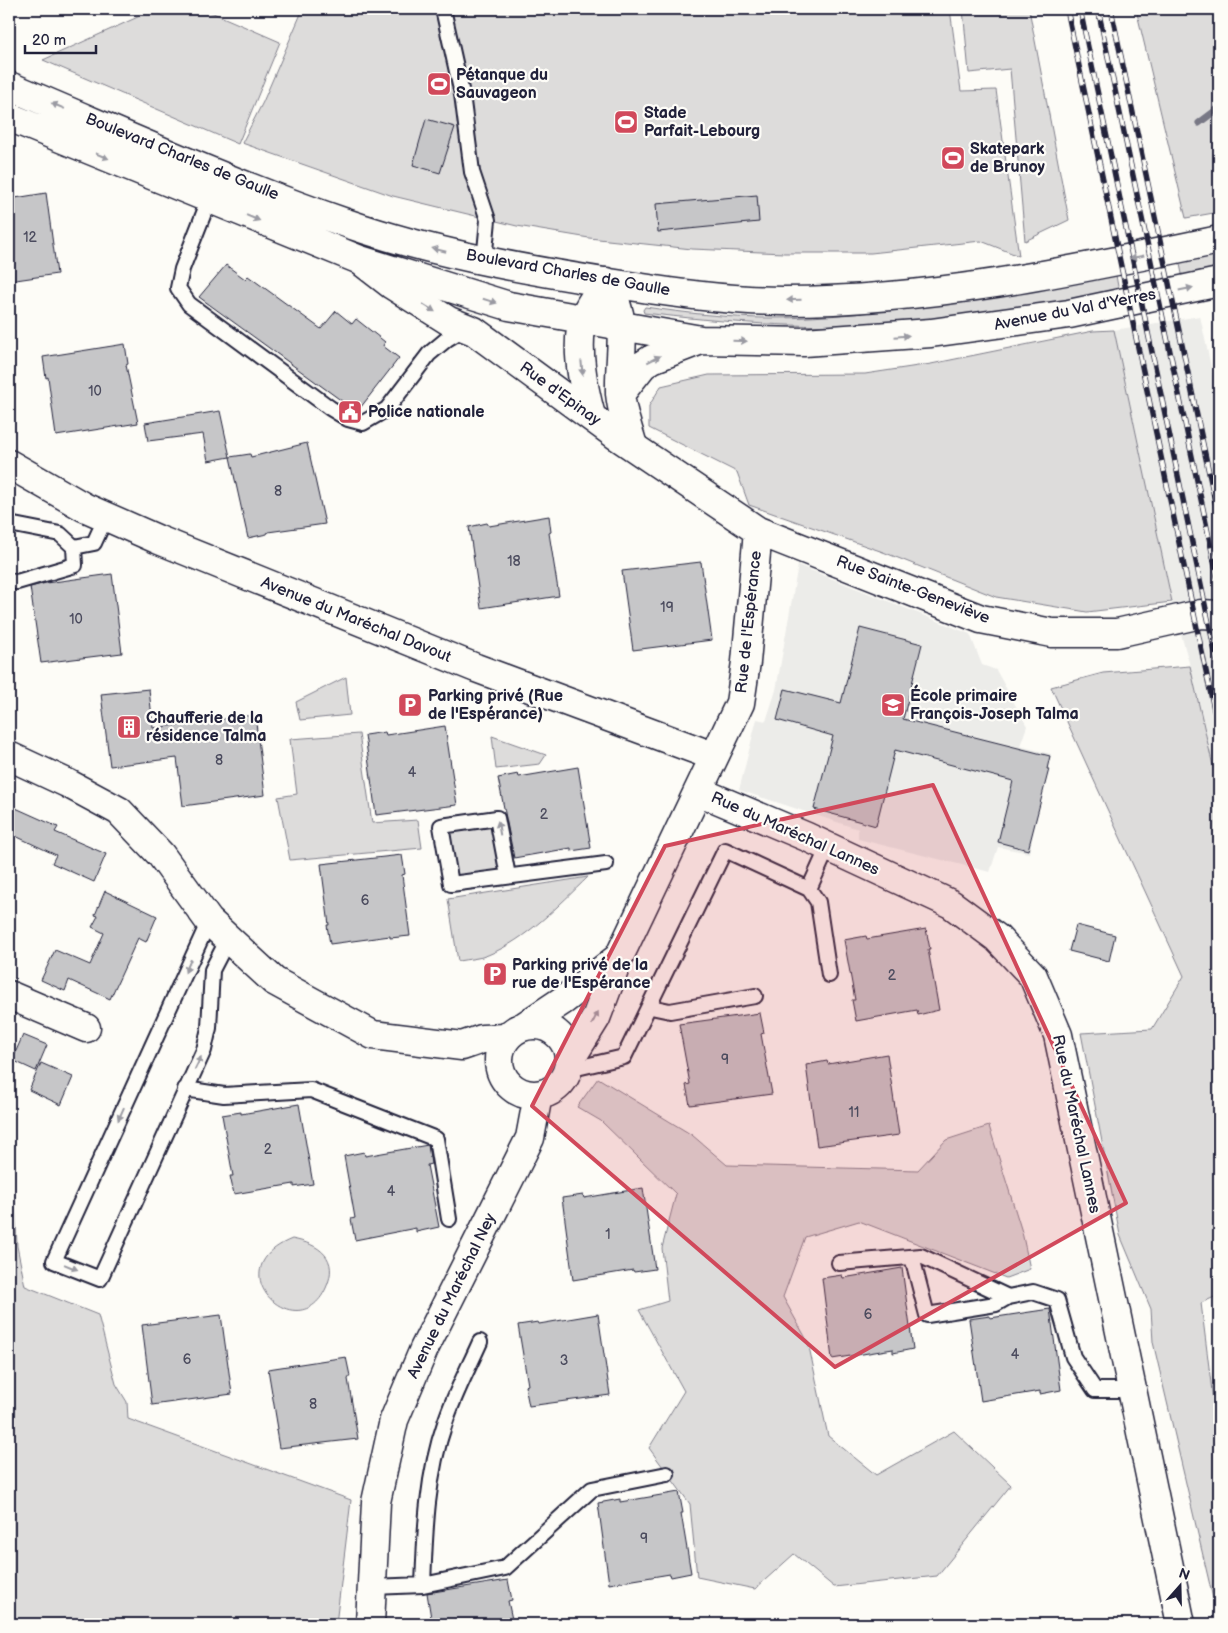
<svg xmlns="http://www.w3.org/2000/svg" width="1228" height="1633" viewBox="0 0 1228 1633" font-family="'Balsamiq Sans',sans-serif">
<style>
.built{fill:#ecece9}
.green{fill:#dddcdb;stroke:#807f8b}
.lines{fill:none;stroke-linecap:round;stroke-linejoin:round}
.stream{stroke:#787885;stroke-width:7}
.building{fill:#c6c6c8;stroke:#22223b}
.lane-casing{stroke:#22223b;stroke-width:18}
.street-casing{stroke:#22223b;stroke-width:31}
.secondary-casing{stroke:#22223b;stroke-width:31}
.lane{stroke:#fdfcf7;stroke-width:14}
.street{stroke:#fdfcf7;stroke-width:28}
.secondary{stroke:#fdfcf7;stroke-width:28}
.rail-casing{stroke:#22223b;stroke-width:5.5}
.rail{stroke:#fdfcf7;stroke-width:4;stroke-dasharray:11;stroke-linecap:butt}
.oneway{fill:#9a9aa2}
.marked{fill:#d1495b;fill-opacity:0.2;stroke:#d1495b;stroke-width:4;stroke-linejoin:round}
.labels{text-anchor:middle;dominant-baseline:central;stroke-width:4.5;stroke-linejoin:round;paint-order:stroke}
.number-label{font-size:14px;fill:#4b4b5e}
.poi-label{font-size:16px;font-weight:bold;fill:#22223b;stroke:#fdfcf7;text-anchor:start}
.street-label{font-size:16px;fill:#22223b;stroke:#fdfcf7}
</style>
<rect width="100%" height="100%" fill="#fdfcf7"/>
<filter id="ink" filterUnits="userSpaceOnUse"><feTurbulence type="fractalNoise" baseFrequency=".02" numOctaves="2"/><feDisplacementMap in="SourceGraphic" scale="10" xChannelSelector="R" yChannelSelector="G"/><feConvolveMatrix kernelMatrix="1 2 1 2 8 2 1 2 1" color-interpolation-filters="sRGB"/></filter>
<g filter="url(#ink)">
<path class="built" d="M1200 316 1219 404V792L1190 666 1172 602 1114 330Z
M798 565 970 634 982 665 996 670 1027 726 1020 746 1051 754 1029 853 998 847 990 872 858 839V829L739 790 757 719 766 721 776 690Z"/>
<path class="green" d="M150 9H204L280 42 238 144 43 60 140 16Z
M303 9H950L961 91 996 90 1019 256 981 241 871 253H784L692 249 589 238 517 226 393 196 242 143 263 102Z
M963 9H1029L1069 220 1025 241 1010 69 969 73Z
M1136 9H1219V212L1186 218Z
M1219 251V271L1183 279 1179 259Z
M1115 270 1119 292C1039 305 960 319 879 324 801 329 722 322 644 313L643 310 645 307C686 313 728 318 770 318 886 318 1001 292 1115 270Z
M1114 330 1172 602 1087 612 996 597 883 552 749 505 737 472 649 428V406L661 386 709 375 865 374 931 364 1093 331Z
M1190 666 1219 792V1295L1201 1303 1219 1448V1624L1153 1342 1151 1309 1120 1235 1081 1033 1152 1029 1184 976 1051 687 1103 673Z
M346 677 350 715 300 720 296 702Z
M359 734 372 823 418 820 422 848 290 860 278 797 297 794 290 739Z
M492 736 546 755 540 764 496 769Z
M494 823 503 873 454 879 446 829Z
M588 877C558 906 527 939 488 955 479 959 468 959 458 961L448 899Z
M598 1078 692 1135 727 1165 918 1170 946 1140 989 1126 1022 1232 1030 1269 1006 1278 859 1221 805 1237 783 1297 808 1342 828 1436 876 1475 954 1431 1011 1485 937 1576 834 1587 794 1554 755 1589 697 1577 690 1504 649 1448 684 1391 639 1310 668 1301 662 1248 676 1194 601 1121 577 1107Z
M9 1196 15 1198 17 1246 25 1286 98 1315 116 1384 127 1402 128 1419 351 1500 336 1624H9Z
M292 1239C319 1244 340 1258 326 1288 299 1349 214 1270 292 1239Z"/>
<g class="lines">
<path class="stream" d="M1199 123 1219 108"/>
</g>
<path class="building" d="M426 119 455 127 440 173 413 165Z
M46 193 57 274 9 281V199Z
M757 195 759 222 658 232 656 204Z
M226 265 245 279 248 276 321 329 336 311 352 324 356 319 385 342 383 346 399 358 357 412 199 297Z
M125 344 128 364 126 365 138 423 56 436 48 377 46 378 43 357Z
M220 411 230 457 208 461 203 434 148 441 145 423Z
M307 443 325 524 268 532 267 534 248 538 230 457 250 454 251 457Z
M549 516 551 532 549 533 559 596 481 608 469 527 487 523 489 526Z
M701 562 712 640 633 650 622 571Z
M112 574 122 653 41 663 30 587 46 583Z
M860 628 922 644 903 719 1050 756 1047 769H1049L1028 850 998 842 1013 781 895 750 876 826 814 809 833 736 777 720 785 689 841 703Z
M149 689 153 728 255 715 265 795 183 806 177 758 110 766 101 694Z
M445 726 457 805 376 815 365 735 385 732 386 735Z
M578 767 591 848 571 851V848L514 858 498 778 518 774 519 777Z
M9 805 58 827 55 832 106 854 94 882 52 863 56 855 9 833Z
M402 855 405 874 402 875 410 936 390 938V936L330 944 327 925H329L321 864Z
M105 891 157 916 146 942 138 938 110 999 69 980 65 991 41 980 55 950 90 965 104 933 92 927 98 916 95 915Z
M1076 925 1115 935 1109 961 1069 951Z
M926 929 930 949H928L939 1010 918 1015 917 1010 856 1021 852 1000H855L844 940 866 936 867 939Z
M760 1013 764 1033 761 1034 772 1094 690 1105 686 1085 690 1084 679 1024Z
M23 1035 47 1045 36 1071 12 1060Z
M887 1054 899 1135 817 1146 806 1065 827 1061 828 1064Z
M41 1063 73 1077 61 1105 29 1090Z
M299 1104 313 1184 294 1187V1184L234 1194 230 1176H233L222 1115 241 1112V1114Z
M428 1145 431 1164 427 1165 439 1227 416 1232V1228L355 1240 351 1219 355 1218 344 1156 364 1152 365 1156Z
M643 1188 655 1269 634 1272 633 1270 573 1280 562 1198 583 1195 584 1198Z
M902 1268 913 1349 893 1353V1349L832 1359 822 1278 842 1275 843 1278Z
M1050 1309 1061 1390 1040 1394V1391L981 1401 969 1319 990 1316V1318Z
M598 1314 610 1395 529 1406 525 1386 528 1385 518 1325 538 1322 539 1324Z
M221 1315 232 1394 152 1405 142 1325Z
M346 1357 350 1376 348 1379 358 1439 279 1448 276 1430 278 1429 268 1369Z
M679 1492 683 1513H681L691 1573 671 1577 670 1574 609 1584 598 1503 620 1499V1502Z
M508 1580 512 1600 508 1601 513 1624H432L427 1593Z"/>
<g class="lines">
<defs>
<path id="lane" d="M443 9 462 94 472 172 488 220 484 261
M209 200 182 269 178 288 189 304 330 408 348 419 363 423 387 409 429 354 447 339 467 327
M9 524 60 534 74 547 75 565 17 582 9 581
M74 547 94 543 106 517
M508 876 497 818 441 826 451 884 606 864
M809 889 828 847
M209 921 54 1261 100 1279 204 1050 209 1028 212 970 228 939
M651 1007 670 1011 755 996
M568 1070 624 1057 725 850 809 889 818 902 829 975
M185 1089 224 1095 311 1090 436 1139 449 1219
M912 1257 927 1315 996 1304 1008 1297
M839 1263 921 1256 1008 1297 1033 1292 1057 1300 1073 1357 1095 1390H1132
M423 1585C425 1531 427 1474 445 1423 454 1395 468 1369 480 1342
M372 1587 423 1585 505 1568 592 1489 667 1474"/>
<path id="street" d="M361 261 392 285 449 321 474 331 617 436 758 531 981 619 1052 633H1117L1201 614 1219 615
M9 464 84 507 159 540 476 668 713 756
M9 756 67 783 119 811 161 855 209 921 274 981 373 1035 462 1046 482 1039 506 1038
M698 791 807 837 951 904 997 938 1033 976 1058 1035 1181 1624
M9 995 86 1028
M526 1025 565 999 619 957
M499 1060a35 35 0 1 1 70 0a35 35 0 1 1-70 0Z
M570 1060 596 1018 619 957 740 703 746 662 758 531
M370 1624 376 1502 394 1420 424 1349 530 1138 538 1095"/>
<path id="secondary" d="M9 86C121 133 232 184 346 223 432 253 521 269 610 283 667 292 726 301 784 301 932 301 1076 270 1219 240
M9 117 360 260 509 306 701 340 804 342 931 333 1069 314 1219 282
M607 282C630 328 619 345 620 392 621 411 628 428 633 446
M620 394 643 365 652 359 701 340
M591 416C584 390 574 344 584 318 589 304 598 293 607 282"/>
</defs>
<use href="#lane" class="lane-casing"/>
<use href="#street" class="street-casing"/>
<use href="#secondary" class="secondary-casing"/>
<use href="#lane" class="lane"/>
<use href="#street" class="street"/>
<use href="#secondary" class="secondary"/>
<defs>
<path id="rail" d="M1067 9 1219 733
M1080 9 1219 671
M1098 9 1219 585
M1111 9 1219 520"/>
</defs>
<use href="#rail" class="rail-casing"/>
<use href="#rail" class="rail"/>
</g>
<defs><path id="oneway-solid" d="M-6-.8H1V-3.2L6.5 0L1 3.2V.8H-6Z" transform="scale(1.25)"/></defs>
<g class="oneway">
<use href="#oneway-solid" transform="translate(58 106) rotate(-157)"/>
<use href="#oneway-solid" transform="translate(102 156) rotate(22)"/>
<use href="#oneway-solid" transform="translate(253 218) rotate(22)"/>
<use href="#oneway-solid" transform="translate(439 250) rotate(-166)"/>
<use href="#oneway-solid" transform="translate(1137 257) rotate(168)"/>
<use href="#oneway-solid" transform="translate(1186 289) rotate(-12)"/>
<use href="#oneway-solid" transform="translate(794 300) rotate(178)"/>
<use href="#oneway-solid" transform="translate(490 301) rotate(17)"/>
<use href="#oneway-solid" transform="translate(429 308) rotate(32)"/>
<use href="#oneway-solid" transform="translate(902 336) rotate(-5)"/>
<use href="#oneway-solid" transform="translate(740 341) rotate(2)"/>
<use href="#oneway-solid" transform="translate(654 359) rotate(-26)"/>
<use href="#oneway-solid" transform="translate(582 368) rotate(85)"/>
<use href="#oneway-solid" transform="translate(499 828) rotate(-100)"/>
<use href="#oneway-solid" transform="translate(188 966) rotate(114)"/>
<use href="#oneway-solid" transform="translate(595 1018) rotate(-63)"/>
<use href="#oneway-solid" transform="translate(198 1063) rotate(-64)"/>
<use href="#oneway-solid" transform="translate(121 1114) rotate(114)"/>
<use href="#oneway-solid" transform="translate(71 1267) rotate(22)"/>
</g>
</g>
<path class="marked" d="M933 785 1126 1203 835 1367 532 1106 665 846Z"/>
<defs>
<symbol id="stadium-square" viewBox="-11 -11 22 22"><rect x="-9" y="-9" width="18" height="18" rx="4" fill="#d1495b" stroke="#fdfcf7"/><path d="M0-5a6.5 5 0 1 0 0 10a6.5 5 0 1 0 0-10ZM-3.5-1.8h7v3.6h-7Z" fill="#fff"/></symbol>
<symbol id="civic-square" viewBox="-11 -11 22 22"><rect x="-9" y="-9" width="18" height="18" rx="4" fill="#d1495b" stroke="#fdfcf7"/><path d="M-.6-6.5H3V-4.5H.6V-3L4-1V1h2V6H-6V1h2V-1L-.6-3ZM-1.2 2.5V6h2.4V2.5Z" fill="#fff"/></symbol>
<symbol id="parking-square" viewBox="-11 -11 22 22"><rect x="-9" y="-9" width="18" height="18" rx="4" fill="#d1495b" stroke="#fdfcf7"/><path d="M-3.5-5.5H1a3.5 3.5 0 0 1 0 7H-1V5.5H-3.5ZM-1-3.4V-.6H.8a1.4 1.4 0 0 0 0-2.8Z" fill="#fff"/></symbol>
<symbol id="school-square" viewBox="-11 -11 22 22"><rect x="-9" y="-9" width="18" height="18" rx="4" fill="#d1495b" stroke="#fdfcf7"/><path d="M0-5L7-2L0 1L-7-2ZM-4 1L0 2.5L4 1V4Q0 6-4 4Z" fill="#fff"/></symbol>
<symbol id="building-square" viewBox="-11 -11 22 22"><rect x="-9" y="-9" width="18" height="18" rx="4" fill="#d1495b" stroke="#fdfcf7"/><path d="M-4-6H4V6H1V3H-1V6H-4ZM-2.5-4.3h1.7v1.8h-1.7ZM.8-4.3h1.7v1.8H.8ZM-2.5-1h1.7V.8h-1.7ZM.8-1h1.7V.8H.8Z" fill="#fff"/></symbol>
</defs>
<g fill-rule="evenodd">
<use href="#stadium-square" x="425" y="70" width="28" height="28"/>
<use href="#stadium-square" x="612" y="108" width="28" height="28"/>
<use href="#stadium-square" x="939" y="144" width="28" height="28"/>
<use href="#civic-square" x="336" y="398" width="28" height="28"/>
<use href="#parking-square" x="396" y="691" width="28" height="28"/>
<use href="#school-square" x="879" y="691" width="28" height="28"/>
<use href="#building-square" x="115" y="713" width="28" height="28"/>
<use href="#parking-square" x="481" y="960" width="28" height="28"/>
</g>
<g class="labels">
<g class="number-label">
<text x="30" y="237">12</text>
<text x="95" y="391">10</text>
<text x="278" y="491">8</text>
<text x="514" y="561">18</text>
<text x="667" y="607">19</text>
<text x="76" y="619">10</text>
<text x="219" y="760">8</text>
<text x="412" y="772">4</text>
<text x="544" y="814">2</text>
<text x="365" y="900">6</text>
<text x="892" y="975">2</text>
<text x="725" y="1059">9</text>
<text x="854" y="1112">11</text>
<text x="268" y="1149">2</text>
<text x="391" y="1191">4</text>
<text x="608" y="1234">1</text>
<text x="868" y="1314">6</text>
<text x="1015" y="1354">4</text>
<text x="187" y="1359">6</text>
<text x="564" y="1360">3</text>
<text x="313" y="1404">8</text>
<text x="644" y="1538">9</text>
</g>
<g class="poi-label">
<text x="456" y="75">Pétanque du<tspan x="456" dy="18">Sauvageon</tspan></text>
<text x="644" y="113">Stade<tspan x="644" dy="18">Parfait-Lebourg</tspan></text>
<text x="970" y="149">Skatepark<tspan x="970" dy="18">de Brunoy</tspan></text>
<text x="368" y="412">Police nationale</text>
<text x="428" y="696">Parking privé (Rue<tspan x="428" dy="18">de l'Espérance)</tspan></text>
<text x="910" y="696">École primaire<tspan x="910" dy="18">François-Joseph Talma</tspan></text>
<text x="146" y="718">Chaufferie de la<tspan x="146" dy="18">résidence Talma</tspan></text>
<text x="512" y="965">Parking privé de la<tspan x="512" dy="18">rue de l'Espérance</tspan></text>
</g>
<g class="street-label">
<text transform="translate(182 157) rotate(22)">Boulevard Charles de Gaulle</text>
<text transform="translate(568 273) rotate(10)">Boulevard Charles de Gaulle</text>
<text transform="translate(1075 310) rotate(-11)">Avenue du Val d'Yerres</text>
<text transform="translate(560 394) rotate(36)">Rue d'Epinay</text>
<text transform="translate(913 590) rotate(21)">Rue Sainte-Geneviève</text>
<text transform="translate(356 620) rotate(22)">Avenue du Maréchal Davout</text>
<text transform="translate(749 622) rotate(-84)">Rue de l'Espérance</text>
<text transform="translate(795 834) rotate(24)">Rue du Maréchal Lannes</text>
<text transform="translate(1076 1124) rotate(78)">Rue du Maréchal Lannes</text>
<text transform="translate(452 1296) rotate(-64)">Avenue du Maréchal Ney</text>
</g>
</g>
<rect width="1228" height="1633" fill="none" stroke="#fdfcf7" stroke-width="30"/>
<rect x="15" y="15" width="1198" height="1603" fill="none" stroke="#22223b" stroke-width="2" filter="url(#ink)"/>
<g transform="translate(1180 1586) rotate(20)" stroke="#fdfcf7" stroke-width="4" paint-order="stroke">
<path d="M0-4L9 19L0 12L-9 19Z" fill="#22223b"/>
<text y="-8" font-size="14" font-weight="bold" text-anchor="middle" fill="#22223b">N</text>
</g>
<path d="M25 45v8h71v-8" fill="none" stroke="#22223b" stroke-width="2.5"/>
<text x="32" y="45" font-size="15" fill="#22223b" stroke="#fdfcf7" stroke-width="4" paint-order="stroke">20 m</text>
</svg>
